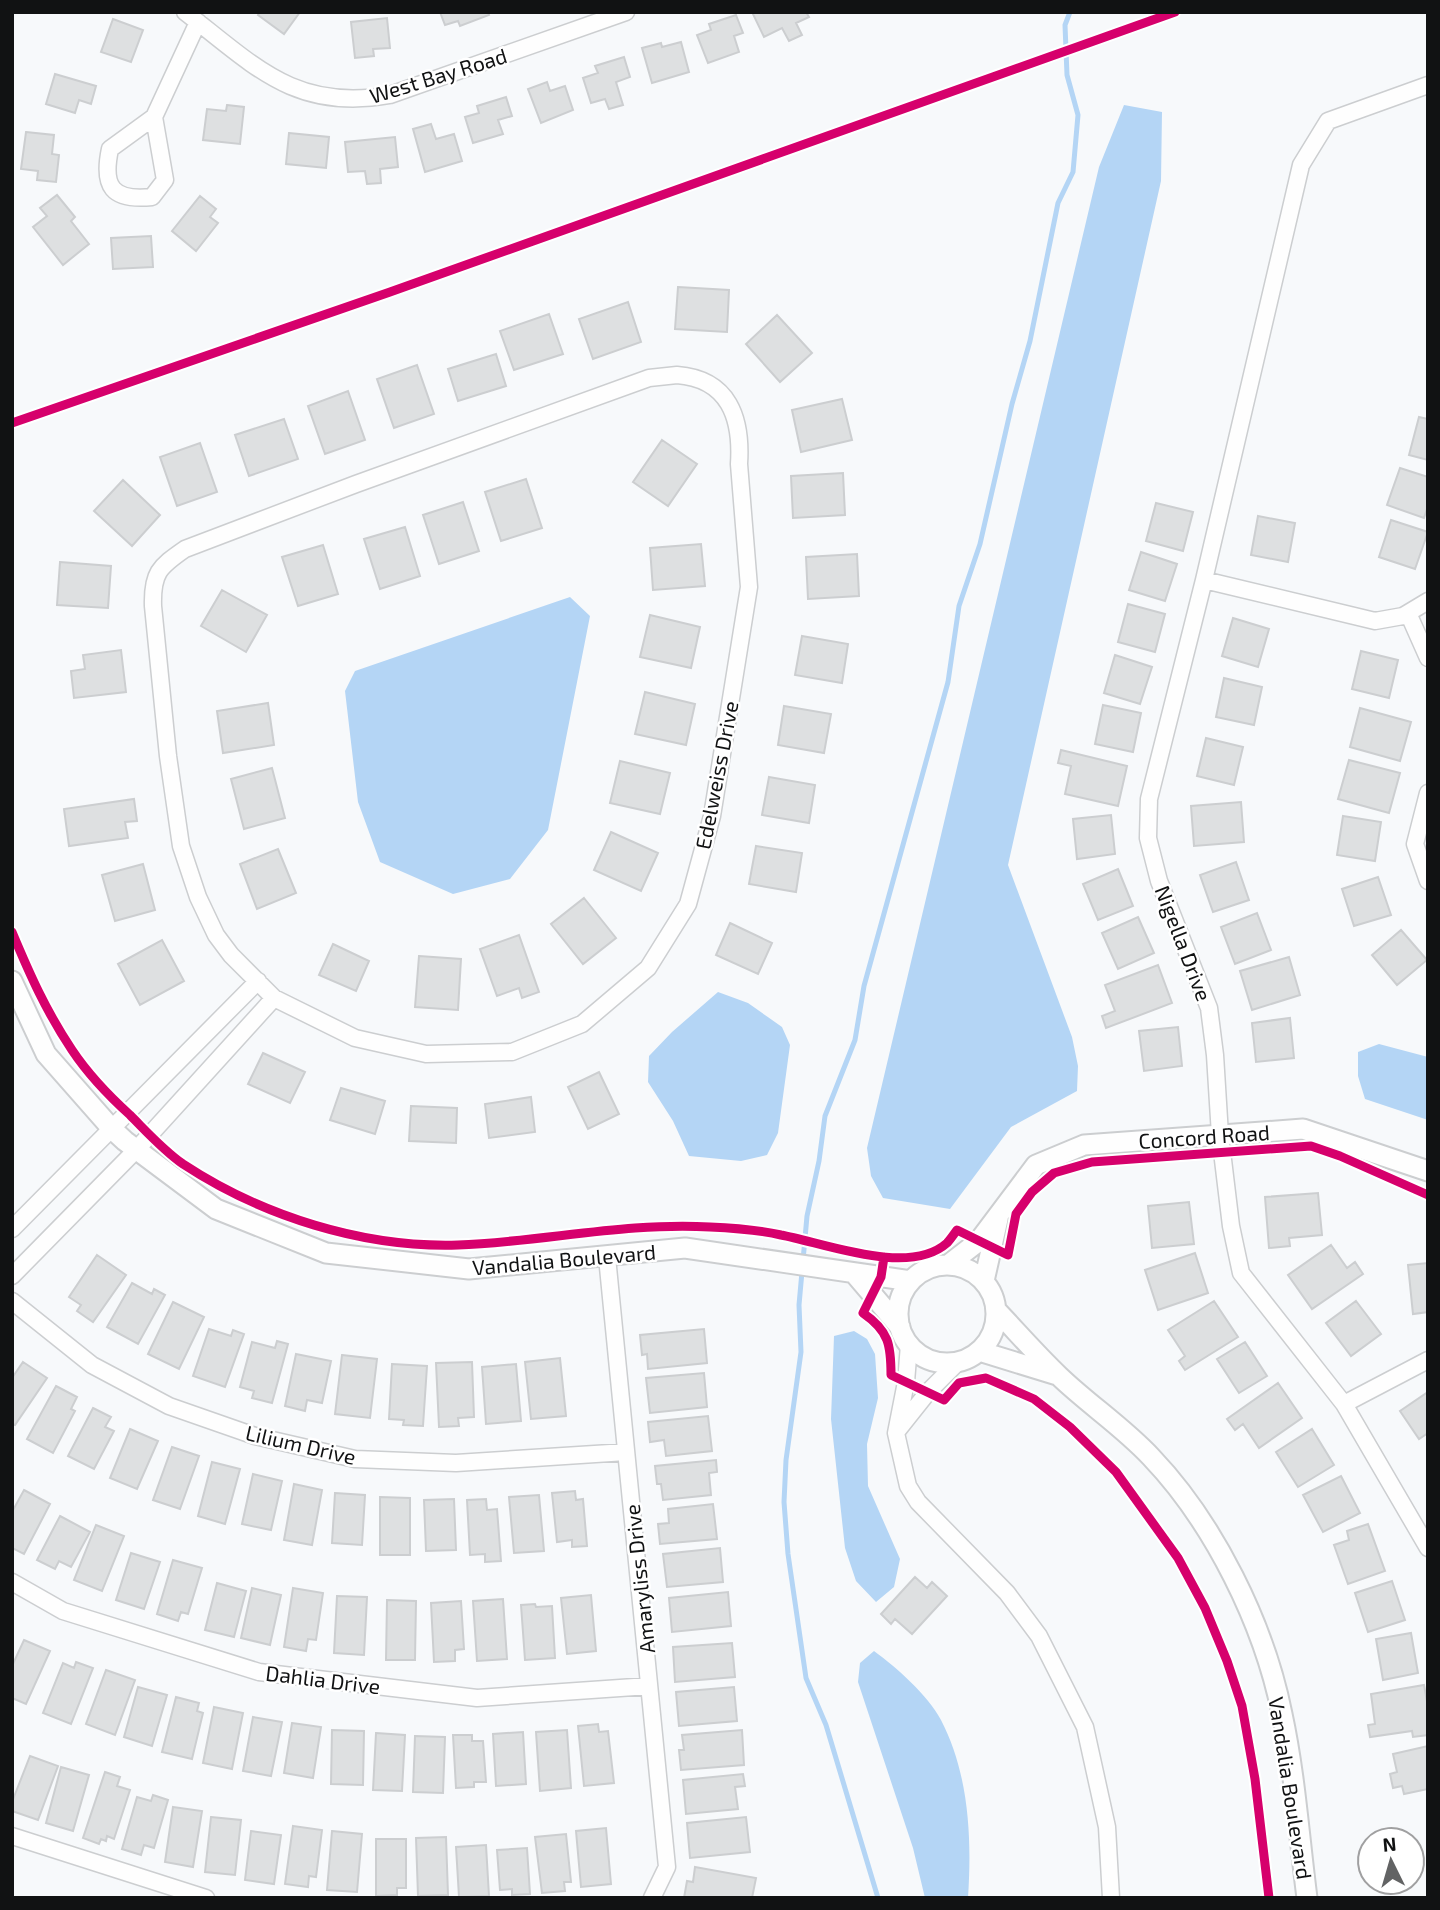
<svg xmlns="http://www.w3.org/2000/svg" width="1440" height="1910" viewBox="0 0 1440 1910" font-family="'Exo 2',sans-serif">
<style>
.water{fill:#b4d5f5}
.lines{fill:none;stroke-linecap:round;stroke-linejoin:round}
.stream{stroke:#b4d5f5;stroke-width:5}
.building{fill:#dee0e1;stroke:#ccced0;stroke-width:2}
.minor-casing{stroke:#ccced0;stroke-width:19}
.tertiary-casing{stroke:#ccced0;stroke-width:23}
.minor{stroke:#fefefe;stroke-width:16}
.tertiary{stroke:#fefefe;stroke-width:19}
.cycleway-casing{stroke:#fff;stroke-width:13}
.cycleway{stroke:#d6006c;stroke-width:9}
.labels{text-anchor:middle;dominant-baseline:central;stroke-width:5;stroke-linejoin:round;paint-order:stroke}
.street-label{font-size:21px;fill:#111213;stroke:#fff}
</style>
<rect width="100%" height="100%" fill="#f7f9fb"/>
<path class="water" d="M1124 105 1162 112 1161 181 1008 865 1072 1037 1078 1066 1077 1091 1011 1127 950 1209 883 1198 871 1176 867 1148 1099 167Z
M570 597 590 616 548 830 510 879 453 894 380 862 358 802 345 691 355 671Z
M718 992 748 1003 782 1027 790 1045 778 1133 767 1155 741 1161 689 1156 673 1121 648 1082 649 1056 672 1032Z
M1379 1044 1428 1057V1120L1365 1099 1358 1076V1052Z
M854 1331 867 1339 875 1354 878 1398 867 1444 868 1486 900 1559 894 1587 876 1602 856 1581 845 1548 831 1419 834 1336Z
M874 1651C896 1667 928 1695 941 1720 969 1774 972 1838 968 1898H925L913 1848 858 1682 860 1663Z"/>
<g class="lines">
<path class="stream" d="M878 1898 826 1725 806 1678 788 1554 784 1502 786 1460 801 1352 799 1305 807 1216 819 1161 825 1116 855 1040 864 986 948 682 959 606 980 544 1012 404 1030 341 1058 203 1073 172 1078 115 1067 75 1065 25 1070 12"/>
</g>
<path class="building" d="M260 12H300L284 34 258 15Z
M440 12H488L489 15 460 26 458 21 445 25Z
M752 12H806L809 17 796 23 802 35 789 41 782 28 764 37Z
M736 15 743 33 734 36 739 52 708 63 697 35 711 30 709 24Z
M387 18 390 48 373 49 374 56 355 58 351 22Z
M113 19 143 30 131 62 101 52Z
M681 42 689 72 652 83 642 48 661 43 662 47Z
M624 57 630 77 616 82 623 105 609 109 605 99 591 103 583 78 598 73 595 66Z
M55 74 96 86 91 104 79 100 75 113 46 104Z
M547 82 550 91 565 86 573 110 541 123 528 89Z
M506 97 512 116 498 120 503 134 473 143 465 117 479 113 477 106Z
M227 105 244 107 240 144 203 140 207 109 226 111Z
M431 124 436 139 454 134 462 161 425 172 413 129Z
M26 132 54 135 52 154 59 155 56 182 37 180 38 171 21 169Z
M289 133 329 137 326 168 286 164Z
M395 137 398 167 380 169 381 183 367 184 365 171 348 172 345 142Z
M57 195 75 217 71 221 89 244 63 265 33 227 47 216 40 208Z
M200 196 216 209 210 217 218 223 196 251 172 231Z
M151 236 153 267 113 269 111 238Z
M678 287 729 290 727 332 675 329Z
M628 302 641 342 593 359 579 319Z
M549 314 563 354 514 370 500 331Z
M777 315 812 353 780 382 746 344Z
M496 354 506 386 458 401 448 369Z
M417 365 434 414 394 428 377 379Z
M348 391 365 440 325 454 308 406Z
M842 399 852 440 801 452 792 410Z
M1419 417 1428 419V460L1409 455Z
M284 419 298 459 249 476 235 435Z
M662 440 697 464 668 506 633 482Z
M200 443 217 492 177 506 160 457Z
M1400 468 1428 477V506L1424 518 1387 505Z
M843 473 845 515 793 518 791 476Z
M526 479 542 528 501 541 485 492Z
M123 480 160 515 132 546 94 511Z
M463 502 479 551 439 564 423 515Z
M1156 503 1193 512 1183 551 1146 541Z
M1258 516 1295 523 1288 562 1251 555Z
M1391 520 1428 532 1415 569 1379 557Z
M405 527 420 576 380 589 364 539Z
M701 544 705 586 653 590 650 548Z
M323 545 338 594 298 606 282 557Z
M1141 552 1177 564 1165 601 1129 590Z
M857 554 859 596 808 599 806 557Z
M60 562 111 566 108 608 57 605Z
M222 590 267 615 246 652 201 626Z
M1128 604 1165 614 1155 652 1118 642Z
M650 615 700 627 691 668 640 657Z
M1233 618 1269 629 1258 667 1222 656Z
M802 636 848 644 842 683 795 675Z
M121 650 126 692 74 698 71 671 85 669 83 655Z
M1361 651 1398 660 1389 698 1352 689Z
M1115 655 1152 667 1140 704 1104 693Z
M1224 678 1262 687 1254 725 1216 717Z
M645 692 695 704 686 745 635 734Z
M268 703 274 745 223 753 217 711Z
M1103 705 1141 713 1133 752 1095 744Z
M784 706 831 714 824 753 778 745Z
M1360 708 1411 722 1400 761 1350 747Z
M1206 738 1243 747 1234 785 1197 776Z
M1061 750 1127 766 1118 806 1065 794 1071 766 1058 763Z
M1349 760 1400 773 1389 813 1338 799Z
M620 761 670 773 660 814 610 803Z
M272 768 285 818 244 829 231 779Z
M769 777 815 785 809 823 762 815Z
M134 799 137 821 125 822 128 838 69 846 64 809Z
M1241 802 1244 842 1194 846 1191 806Z
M1111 815 1115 854 1077 859 1073 819Z
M1343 816 1381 822 1375 861 1337 855Z
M611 832 658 853 641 891 594 870Z
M756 846 802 853 796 892 749 884Z
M278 849 296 893 257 909 240 864Z
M1236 862 1249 900 1213 912 1200 875Z
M143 864 155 910 115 921 102 875Z
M1118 869 1133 906 1098 920 1083 884Z
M1378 877 1391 915 1354 926 1342 889Z
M584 898 616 938 583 964 551 924Z
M1257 913 1271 950 1235 964 1221 927Z
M1138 917 1154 953 1118 969 1102 933Z
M730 923 772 943 758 974 716 955Z
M1401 930 1427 960 1397 985 1372 955Z
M519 935 539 992 522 998 519 988 497 996 480 949Z
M162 940 184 981 140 1005 118 964Z
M333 944 369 961 356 991 319 975Z
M419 956 461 959 458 1010 415 1007Z
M1289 957 1300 995 1252 1010 1240 971Z
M1158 965 1172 1003 1106 1028 1102 1016 1115 1011 1105 985Z
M1290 1018 1294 1058 1256 1062 1252 1023Z
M1178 1027 1182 1066 1144 1071 1139 1031Z
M263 1053 305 1072 290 1103 248 1084Z
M599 1072 619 1114 588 1129 568 1087Z
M341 1088 385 1101 375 1134 330 1120Z
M531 1097 535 1132 489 1138 485 1104Z
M411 1106 457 1108 456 1143 409 1141Z
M1318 1193 1322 1235 1289 1238 1290 1246 1269 1248 1265 1197Z
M1189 1202 1194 1244 1152 1248 1148 1206Z
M1331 1245 1347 1268 1355 1262 1363 1274 1312 1309 1288 1275Z
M1195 1253 1208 1293 1158 1310 1145 1270Z
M97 1255 126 1275 93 1322 77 1311 81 1305 69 1297Z
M1428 1263V1312L1413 1314 1408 1265Z
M132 1283 152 1294 154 1289 165 1295 138 1344 107 1327Z
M1214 1301 1238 1337 1185 1370 1179 1361 1185 1356 1168 1330Z
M1356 1301 1381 1334 1351 1356 1326 1323Z
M173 1302 204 1317 179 1369 148 1354Z
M209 1329 231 1336 233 1330 244 1334 225 1387 193 1376Z
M704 1329 707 1363 648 1369 647 1354 642 1355 640 1335Z
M277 1341 288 1344 272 1403 252 1398 254 1391 240 1387 252 1342 275 1348Z
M1245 1342 1267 1376 1239 1393 1217 1359Z
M296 1354 331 1361 322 1403 307 1400 305 1411 285 1406Z
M342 1355 377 1359 370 1418 335 1414Z
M560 1358 566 1416 531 1419 525 1362Z
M23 1362 47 1378 15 1425 12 1424V1378Z
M472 1362 474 1417 458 1418 459 1426 439 1427 436 1363Z
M392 1364 427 1366 423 1426 403 1425 404 1420 389 1419Z
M516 1364 521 1421 486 1424 482 1367Z
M704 1373 707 1407 650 1413 646 1378Z
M1278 1383 1302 1418 1259 1448 1243 1424 1235 1430 1227 1419Z
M56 1386 77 1397 71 1409 75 1411 53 1453 27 1439Z
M1428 1392V1433L1419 1439 1400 1411Z
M93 1408 111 1417 105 1427 114 1431 94 1469 68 1456Z
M708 1416 712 1451 666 1456 664 1440 650 1442 648 1422Z
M130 1429 158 1441 137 1489 110 1478Z
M1312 1429 1334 1465 1298 1487 1276 1452Z
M172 1447 199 1456 180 1509 153 1500Z
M716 1460 717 1472 709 1473 711 1495 663 1500 661 1484H657L655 1466Z
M212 1462 240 1469 225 1524 198 1516Z
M253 1474 282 1481 271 1530 242 1524Z
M1341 1476 1360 1513 1323 1532 1303 1495Z
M294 1484 322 1490 312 1545 284 1540Z
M24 1490 50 1504 24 1554 12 1548V1512Z
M575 1491 576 1500 583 1499 587 1546 572 1547V1540L557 1542 552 1493Z
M335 1493 365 1495 362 1545 332 1543Z
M539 1495 544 1551 514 1553 509 1497Z
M380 1497 410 1498V1555H380Z
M454 1499 456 1550 426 1551 424 1500Z
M486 1499 487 1510 497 1509 501 1561 485 1562V1554L470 1555 467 1500Z
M713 1504 717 1539 660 1544 658 1524 669 1523 668 1509Z
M60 1516 90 1532 71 1567 59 1561 55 1569 37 1560Z
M1368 1524 1385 1571 1348 1584 1334 1545 1349 1540 1347 1531Z
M96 1525 124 1536 102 1591 74 1580Z
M720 1548 723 1582 667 1587 663 1554Z
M131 1553 160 1562 144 1609 116 1600Z
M173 1560 202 1568 188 1614 181 1612 178 1621 157 1614Z
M915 1577 927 1588 932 1582 947 1596 912 1634 895 1619 891 1624 881 1614Z
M1392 1581 1405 1620 1368 1632 1355 1593Z
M217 1583 246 1591 234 1637 205 1630Z
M252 1588 281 1595 270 1645 241 1638Z
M293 1588 323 1593 316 1640 308 1639 306 1651 284 1647Z
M728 1592 731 1626 672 1632 669 1598Z
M591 1595 596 1651 567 1654 561 1598Z
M337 1596 367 1597 364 1655 334 1653Z
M503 1599 507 1659 477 1661 473 1601Z
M387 1600 416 1601 415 1660H386Z
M461 1601 464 1649 455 1650V1661L434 1662 431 1603Z
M535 1604 536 1607 552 1606 555 1658 525 1660 521 1605Z
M1411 1633 1418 1673 1383 1680 1376 1639Z
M24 1640 50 1651 26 1704 12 1698V1666Z
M732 1643 735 1677 675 1682 673 1647Z
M76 1662 93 1668 71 1724 43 1713 63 1663 74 1668Z
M106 1670 135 1680 115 1735 86 1724Z
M1424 1685 1428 1707V1735L1413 1737 1412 1731 1370 1737 1368 1725 1375 1724 1371 1694Z
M138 1687 167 1695 152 1746 124 1737Z
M734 1687 737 1721 679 1726 676 1692Z
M176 1697 199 1703 197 1711 203 1713 192 1759 162 1752Z
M214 1707 243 1713 232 1769 203 1763Z
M253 1717 282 1722 271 1776 243 1771Z
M292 1723 321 1727 313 1778 284 1773Z
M598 1724 599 1732 608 1731 614 1783 584 1786 578 1726Z
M332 1730 364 1731 363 1785 331 1784Z
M567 1730 571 1788 540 1791 536 1732Z
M742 1730 744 1765 681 1770 679 1750H684L682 1735Z
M523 1732 526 1784 496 1786 493 1734Z
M376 1733 405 1735 402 1791 373 1790Z
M453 1735H472V1741H483L486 1782H474V1787L456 1788Z
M415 1736 445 1737 443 1793 413 1792Z
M1428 1746V1789L1404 1794 1402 1786 1393 1788 1390 1774 1397 1772 1393 1754Z
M30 1756 58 1766 38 1820 12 1811V1802Z
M61 1767 89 1775 73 1831 46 1823Z
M105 1772 120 1777 117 1786 130 1790 114 1839 107 1836 106 1841 101 1839 99 1844 83 1838Z
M743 1774 745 1786 735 1787 738 1809 686 1814 683 1780Z
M153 1795 168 1800 154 1848 144 1845 141 1855 122 1849 137 1797 151 1801Z
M173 1807 202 1811 193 1867 165 1862Z
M211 1817 241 1820 235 1875 205 1872Z
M746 1817 750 1852 690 1858 687 1823Z
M293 1826 322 1830 316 1877 309 1876 308 1887 285 1884Z
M606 1828 611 1884 581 1887 576 1831Z
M251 1831 281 1835 274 1884 245 1880Z
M332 1831 362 1834 357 1892 327 1890Z
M566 1834 571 1882H564L565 1891 542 1893 535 1837Z
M446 1837 448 1895 418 1896 416 1838Z
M376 1839H406V1888H397V1895L376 1896Z
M486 1845 489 1896 459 1897 456 1847Z
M527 1848 530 1894 512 1895V1889L500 1890 497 1850Z
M695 1867 756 1878 752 1898H684L687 1881 693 1882Z"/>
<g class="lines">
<defs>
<path id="minor" d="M185 12C255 66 295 112 390 95L626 12
M1428 85 1328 121 1301 165 1204 580 1149 799 1148 838 1159 881 1209 1008 1215 1055 1220 1135 1231 1226 1241 1273 1344 1404 1428 1548
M154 117 165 180 152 197C112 201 102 187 110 149L154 117 198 22
M677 375C729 379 742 418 739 464L749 587 712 816 688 904 648 968 582 1024 512 1052 426 1054 355 1038 274 998 231 955 216 935 198 897 181 846 168 756 153 606C152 573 159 567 185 549L356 484 649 378Z
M1204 580 1375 621 1403 616 1428 601
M1408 613 1428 658
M1428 793 1415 844 1428 881
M12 1229 258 981
M607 1257 667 1867 652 1898
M12 1276 136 1150 274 998
M12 1301 92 1365 169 1406 255 1436 355 1459 456 1463 626 1452
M909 1345 906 1382 896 1433 908 1486 918 1502 1007 1593 1039 1636 1085 1727 1107 1827 1111 1898
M1344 1404 1428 1360
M897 1431 928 1392 959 1361
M12 1582 63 1611 259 1672 477 1698 649 1686
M12 1836 206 1898"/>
<path id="tertiary" d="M12 981 46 1054 112 1129 125 1141 216 1209 326 1253 469 1269 685 1248 911 1281
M948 1265 979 1241 1036 1165 1084 1145 1303 1129 1428 1171
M898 1314a49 49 0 1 1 98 0a49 49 0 1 1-98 0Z
M854 1273 900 1327
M984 1281 998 1219
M997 1311C1017 1332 1037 1355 1059 1376 1088 1404 1123 1427 1151 1457 1214 1523 1264 1624 1282 1714 1295 1774 1299 1836 1307 1898
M979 1351 1057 1375"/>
</defs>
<use href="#minor" class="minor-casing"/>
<use href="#tertiary" class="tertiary-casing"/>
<use href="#minor" class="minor"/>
<use href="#tertiary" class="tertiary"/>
<defs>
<path id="cycleway" d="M12 423 390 292 1175 12
M12 932C30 975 46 1011 72 1050 88 1074 109 1096 130 1115 147 1132 163 1150 183 1164 262 1216 363 1248 458 1245 542 1242 626 1222 710 1227 734 1228 759 1230 781 1235 824 1243 909 1277 947 1243 950 1240 954 1234 957 1230L1008 1255 1016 1214 1032 1192 1054 1173 1092 1162 1311 1146 1340 1156 1428 1195
M884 1257 881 1277 863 1313C889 1331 891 1345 891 1375L944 1400 959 1383 986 1378 1034 1399 1070 1427 1116 1472 1178 1558 1205 1608 1227 1661 1242 1706 1255 1779 1269 1898"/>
</defs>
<use href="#cycleway" class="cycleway-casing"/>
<use href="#cycleway" class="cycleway"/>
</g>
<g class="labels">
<g class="street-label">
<text transform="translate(438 75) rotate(-17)">West Bay Road</text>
<text transform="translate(716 775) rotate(-79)">Edelweiss Drive</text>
<text transform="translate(1184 943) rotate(69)">Nigella Drive</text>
<text transform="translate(1204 1136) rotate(-4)">Concord Road</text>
<text transform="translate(564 1259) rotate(-5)">Vandalia Boulevard</text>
<text transform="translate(301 1444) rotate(13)">Lilium Drive</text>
<text transform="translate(639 1579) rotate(-96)">Amaryliss Drive</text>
<text transform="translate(323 1679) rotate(7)">Dahlia Drive</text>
<text transform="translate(1291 1788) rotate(81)">Vandalia Boulevard</text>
</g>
</g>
<rect width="1440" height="1910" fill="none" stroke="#111213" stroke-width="28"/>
<g transform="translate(1391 1861) rotate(355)"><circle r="33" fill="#ffffff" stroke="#a0a0a1" stroke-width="2"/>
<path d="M0-5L12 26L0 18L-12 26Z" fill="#626364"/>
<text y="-10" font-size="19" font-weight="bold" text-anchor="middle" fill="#111213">N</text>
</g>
</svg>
